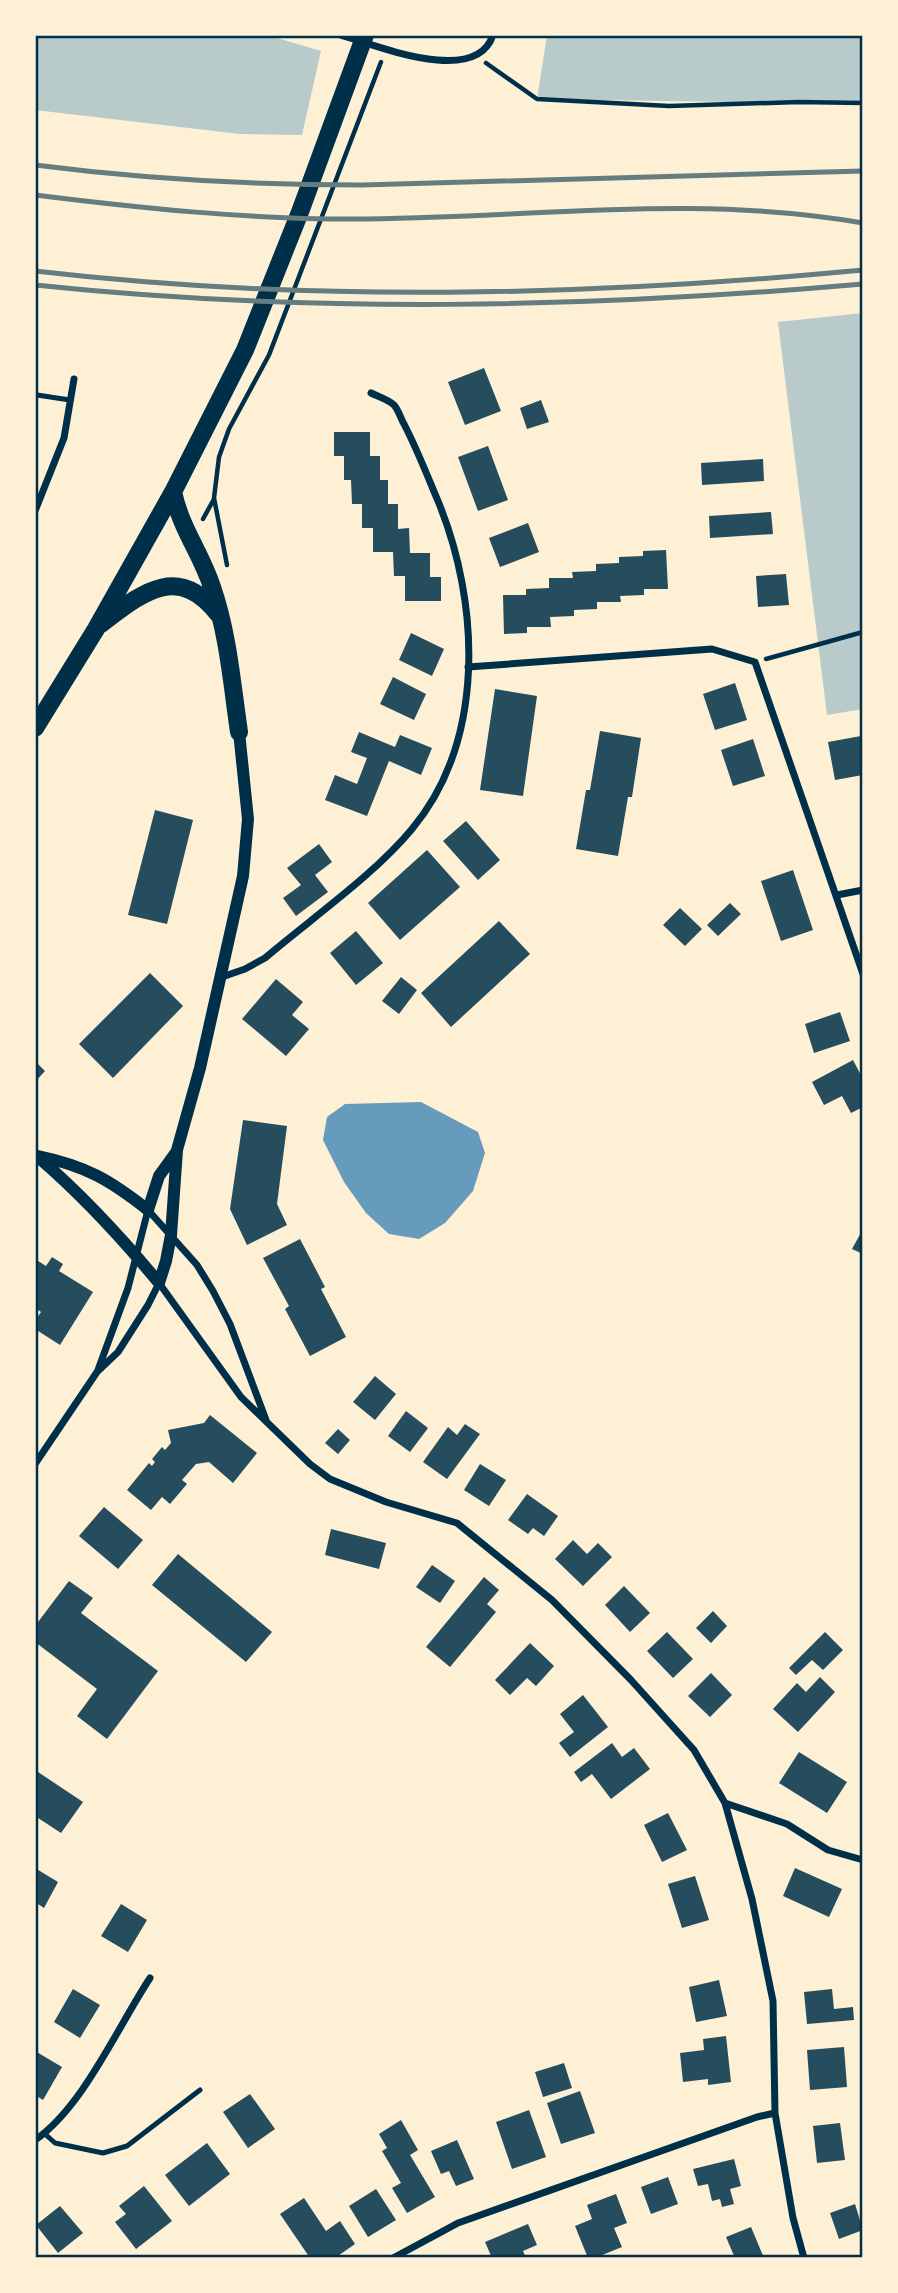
<svg xmlns="http://www.w3.org/2000/svg" width="898" height="2293" viewBox="0 0 898 2293" font-family="'Work Sans',sans-serif">
<style>
.green{fill:#b9caca}
.water{fill:#669bbc}
.building{fill:#264d5e}
.lines{fill:none;stroke-linecap:round;stroke-linejoin:round}
.path{stroke:#003049;stroke-width:4.5}
.service{stroke:#003049;stroke-width:5}
.minor{stroke:#003049;stroke-width:7}
.tertiary{stroke:#003049;stroke-width:12}
.primary{stroke:#003049;stroke-width:18}
.rail{stroke:#657d81;stroke-width:5}
.neatline{fill:none;stroke:#003049;stroke-width:2.5}
</style>
<rect width="100%" height="100%" fill="#fdf0d5"/>
<path class="green" d="M35 35H267L321 51 302 135 240 134 35 110Z
M547 35H863V104L537 99Z
M863 313V709L827 715 778 322Z"/>
<path class="water" d="M421 1102 478 1132 485 1153 473 1191 445 1223 419 1239 389 1234 366 1213 344 1182 323 1140 327 1117 345 1104Z"/>
<path class="building" d="M484 368 501 411 465 425 448 382Z
M541 400 549 422 527 429 520 408Z
M334 432H370V456H380V480H388V504H398V529L409 528 410 553H430V577H441V601H405V576H394L393 552H373V528H362V504H352L351 480H344V456H334Z
M488 446 508 500 478 511 458 457Z
M763 459 764 481 702 485 701 463Z
M771 512 773 534 710 538 709 516Z
M528 523 539 552 500 567 489 538Z
M666 550 668 589H644V595L620 596 621 602H597V609L574 610V616L550 617 551 627H527V633L504 634 503 595H526V589L549 588V578H573L572 572 596 571V564L619 563V557L643 556V551Z
M786 574 789 605 758 607 756 576Z
M411 633 444 649 432 676 399 660Z
M393 677 426 694 414 720 380 704Z
M735 683 747 720 715 730 703 694Z
M495 689 537 696 523 796 480 790Z
M600 731 641 738 632 797H628L618 856 576 849 586 790H590Z
M359 732 395 747 400 735 432 748 421 775 389 761 367 816 325 800 335 775 357 784 367 758 351 752Z
M861 736 863 775 835 780 828 742Z
M753 739 765 776 733 786 721 750Z
M155 810 193 820 167 924 128 915Z
M466 821 500 860 478 880 443 841Z
M319 844 332 862 315 875 328 892 296 916 283 898 301 885 287 868Z
M427 850 460 887 400 940 368 903Z
M793 870 813 930 781 941 761 881Z
M730 903 741 914 718 936 707 925Z
M680 908 702 929 685 946 663 925Z
M499 921 530 954 451 1027 421 993Z
M356 931 383 963 356 985 330 953Z
M150 973 183 1006 113 1078 79 1044Z
M401 977 417 990 399 1014 382 1001Z
M276 979 303 1002 292 1015 309 1029 286 1056 242 1019Z
M840 1012 850 1041 814 1053 805 1024Z
M853 1060 863 1079V1107L851 1113 842 1096 824 1105 812 1082Z
M35 1061 45 1071 35 1082Z
M243 1120 287 1126 277 1204 287 1225 247 1245 230 1209Z
M863 1229V1254L852 1249Z
M300 1239 325 1287 321 1289 346 1337 310 1356 285 1309 289 1306 263 1258Z
M52 1257 63 1264 59 1271 93 1292 60 1345 35 1329V1321L41 1312 35 1308V1259L46 1266Z
M375 1376 396 1394 375 1420 353 1402Z
M406 1411 428 1428 410 1452 388 1436Z
M210 1415 257 1453 233 1483 209 1462 196 1464 182 1480 187 1484 170 1504 162 1497 151 1510 127 1490 149 1463 152 1466 155 1462 152 1459 162 1447 165 1450 171 1443 168 1430 204 1423Z
M465 1424 480 1434 447 1479 423 1462 448 1427 457 1435Z
M338 1429 350 1440 338 1454 325 1443Z
M480 1464 506 1480 489 1506 464 1490Z
M527 1494 558 1516 544 1536 533 1528 528 1534 508 1520Z
M104 1507 143 1540 118 1569 79 1536Z
M331 1529 386 1543 379 1569 325 1555Z
M573 1540 587 1554 598 1543 612 1557 583 1586 555 1559Z
M178 1554 272 1632 246 1662 152 1585Z
M432 1565 455 1581 440 1603 416 1587Z
M484 1577 499 1590 487 1604 496 1612 450 1667 426 1647Z
M69 1581 93 1598 81 1613 158 1671 107 1739 77 1716 97 1689 35 1642V1626Z
M624 1586 650 1613 630 1632 605 1605Z
M713 1611 727 1626 711 1643 696 1628Z
M667 1632 693 1659 673 1678 647 1651Z
M825 1632 843 1650 823 1670 812 1660 796 1675 789 1668Z
M530 1643 554 1666 536 1686 527 1678 510 1695 495 1680Z
M711 1673 732 1695 710 1717 688 1696Z
M820 1677 835 1692 798 1732 773 1709 797 1683 806 1692Z
M583 1695 608 1727 570 1757 559 1743 574 1732 560 1714Z
M612 1743 622 1757 634 1748 650 1769 611 1799 592 1774 581 1782 574 1772Z
M799 1752 847 1782 827 1813 779 1783Z
M38 1772 83 1802 61 1833 35 1816V1776Z
M668 1813 687 1850 662 1862 644 1825Z
M35 1868 58 1882 44 1908 35 1902Z
M795 1868 842 1889 829 1917 783 1896Z
M695 1876 709 1920 682 1928 668 1884Z
M121 1904 147 1920 128 1952 101 1936Z
M719 1980 727 2016 696 2022 689 1987Z
M73 1989 100 2005 80 2038 54 2022Z
M832 1989 834 2009 853 2007 854 2020 807 2024 804 1992Z
M726 2036 731 2082 708 2085V2079L683 2082 680 2053 704 2050 703 2039Z
M844 2047 847 2087 810 2090 807 2050Z
M35 2051 62 2067 43 2100 35 2095Z
M564 2063 572 2088 543 2097 535 2072Z
M580 2091 595 2133 561 2144 547 2103Z
M250 2094 275 2129 248 2148 223 2112Z
M529 2110 546 2157 512 2169 496 2122Z
M401 2120 418 2150 410 2155 435 2197 407 2213 392 2188 401 2183 382 2151 387 2148 379 2134Z
M840 2123 845 2160 817 2163 813 2126Z
M457 2140 474 2179 456 2186 449 2171 441 2174 431 2151Z
M207 2143 230 2174 189 2206 165 2175Z
M734 2159 741 2186 730 2189 734 2204 722 2207 720 2199 712 2201 708 2184 698 2186 693 2169Z
M668 2177 678 2204 651 2214 641 2187Z
M144 2186 172 2221 136 2249 115 2222 126 2214 119 2206Z
M376 2189 396 2220 368 2237 349 2206Z
M616 2194 627 2223 614 2228 622 2247 595 2258H588L575 2226 592 2219 587 2205Z
M304 2198 326 2231 340 2221 355 2244 335 2258H310L280 2214Z
M855 2204 863 2230 839 2239 830 2213Z
M60 2206 83 2233 58 2253 36 2225Z
M528 2224 537 2245 523 2251 526 2258H492L485 2242Z
M751 2227 764 2258H735L726 2237Z"/>
<g class="lines">
<path class="path" d="M486 63 537 99 669 106 799 102 863 103
M203 519 214 499
M227 565 214 498 219 457 229 429 269 355 381 62
M766 659 863 632"/>
<path class="service" d="M37 395 70 400
M45 2134 55 2143 103 2153 127 2146 200 2090"/>
<path class="minor" d="M340 35C376 45 476 87 493 35
M35 511 64 438 74 379
M468 667 712 649 755 662 863 974
M837 895 863 890
M222 977 245 969 265 958C312 918 374 875 412 829 486 740 480 603 438 501 427 475 417 449 404 424 401 419 398 409 394 405 389 400 377 396 371 393
M148 1210 197 1265 213 1291 230 1324 266 1420
M98 1370 128 1288 148 1210
M35 1464 97 1372 118 1352 148 1305 159 1283 241 1397 310 1464 330 1479 386 1502 457 1523 552 1600 631 1680 694 1750 725 1803 752 1899 773 2001 775 2113 793 2218 804 2258
M725 1803 787 1824 828 1850 863 1860
M35 2140C83 2107 117 2028 150 1978
M393 2258 458 2223 757 2117 775 2113"/>
<path class="tertiary" d="M38 1156C86 1166 110 1180 148 1210L159 1176 177 1151
M38 1157C82 1195 122 1238 159 1283
M159 1283 166 1261 171 1235 177 1150 200 1068 243 876 248 819 239 732"/>
<path class="primary" d="M173 492C181 529 201 553 212 587 228 633 232 684 239 732
M101 624C142 593 178 562 219 615
M35 728 96 629 173 492 245 350 300 212 365 35"/>
<path class="rail" d="M35 165C144 179 253 185 362 185L863 171
M35 195C139 208 246 219 351 219 523 219 692 193 863 223
M35 271C310 303 588 296 863 270
M35 285C311 314 587 308 863 284"/>
</g>
<rect width="898" height="2293" fill="none" stroke="#fdf0d5" stroke-width="74"/>
<rect x="37" y="37" width="824" height="2219" class="neatline"/>
</svg>
